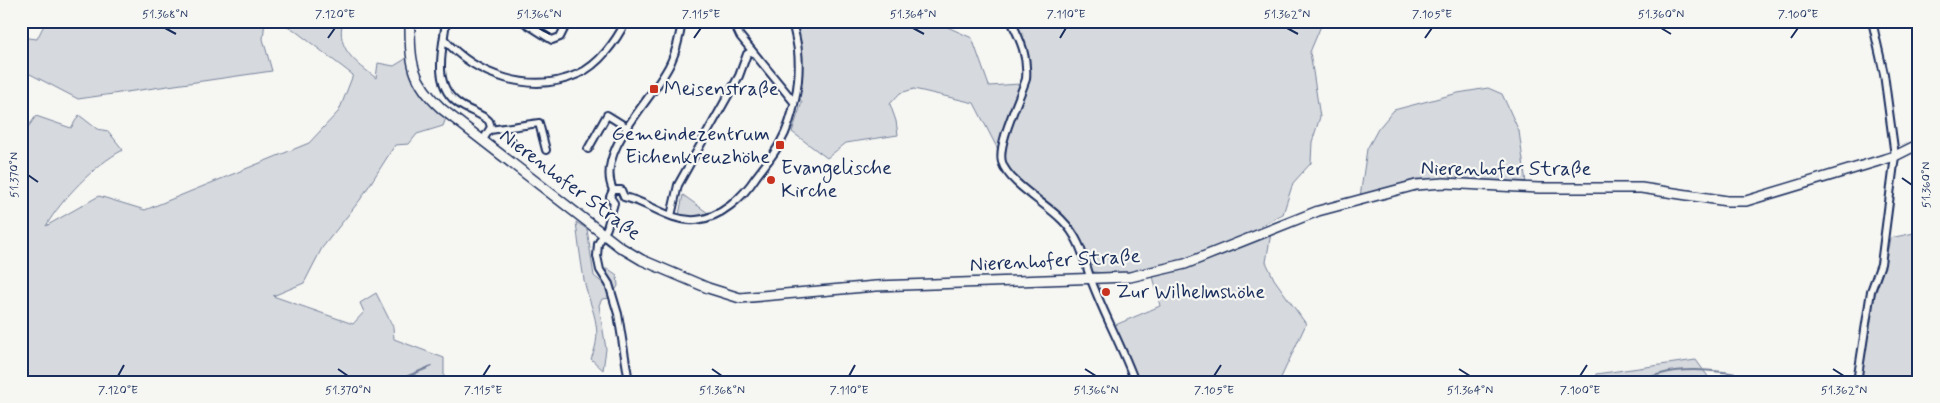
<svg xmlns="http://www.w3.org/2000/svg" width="1940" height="403" viewBox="0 0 1940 403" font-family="Mynerve,sans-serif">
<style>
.green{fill:#d6d9dd;stroke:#78849e}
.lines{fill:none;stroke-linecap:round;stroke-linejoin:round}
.stream{stroke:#717e99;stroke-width:2}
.minor-casing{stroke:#1b2f5e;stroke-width:10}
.tertiary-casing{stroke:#1b2f5e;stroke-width:12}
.minor{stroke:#f6f6f2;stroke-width:6}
.tertiary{stroke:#f6f6f2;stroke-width:9}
.ticks{fill:none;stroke:#1b2f5e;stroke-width:2}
.poi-dot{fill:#c8321e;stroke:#f6f6f2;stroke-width:2}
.labels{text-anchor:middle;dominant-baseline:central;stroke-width:4.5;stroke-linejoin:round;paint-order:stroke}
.poi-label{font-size:20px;fill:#1b2f5e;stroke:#f6f6f2;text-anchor:start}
.street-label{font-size:20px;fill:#1b2f5e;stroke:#f6f6f2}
.neatline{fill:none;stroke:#1b2f5e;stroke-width:2}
.ticks-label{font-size:12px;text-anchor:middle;fill:#1b2f5e}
</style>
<rect width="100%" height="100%" fill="#f6f6f2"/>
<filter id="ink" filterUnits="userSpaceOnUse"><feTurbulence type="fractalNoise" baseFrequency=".02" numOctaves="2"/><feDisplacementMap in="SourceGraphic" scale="10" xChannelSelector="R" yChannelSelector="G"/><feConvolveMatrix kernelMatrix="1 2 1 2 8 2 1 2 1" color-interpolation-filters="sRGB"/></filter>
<g filter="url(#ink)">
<path class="green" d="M43 21H265L263 39 272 71 78 99 30 74 21 81V37L37 39 44 25Z
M278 21H343C335 49 357 63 376 78L378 63 394 66 407 58C410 84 426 101 446 118L443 126 417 134 409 144 395 145 360 200 322 248 304 283 273 296 353 324 364 312 360 303 376 293 393 327 394 339 444 358V376L439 382H425L415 375 394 382H21V137L36 116 71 128 79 115 97 129 108 131 123 150C95 164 61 200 46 226L99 196 145 210 309 143 339 111 353 75 294 30Z
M795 21H942L943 25 972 38 989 86 1020 84 1010 127C1030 82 1036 68 1014 21H1323L1310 52 1320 117 1312 142 1311 163 1293 183 1283 214 1261 226 1259 231 1187 261 1123 275 1094 272 1090 268 1086 251 1078 235 1064 219 1011 175 974 103 914 89 900 93 890 104 896 121 898 135 846 143 827 158 792 132 802 102 797 96Z
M1488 88 1502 94 1519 131 1526 183 1416 179 1360 197 1367 149 1378 129 1394 110 1458 93Z
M683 195 708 213 695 217 679 215Z
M576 222 587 229 594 276 605 285 607 268 617 275 618 286 610 298 602 299 599 305 606 349 603 370 591 359C605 328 590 309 584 280 581 261 578 241 576 222Z
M1919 232V382H1859L1868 316 1884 268 1890 238Z
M1271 233 1266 262 1274 279 1306 324 1279 382H1137L1113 326 1160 306 1153 276 1189 266Z
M1696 360 1709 378 1701 382H1594L1596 374Z"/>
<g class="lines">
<path class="stream" d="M394 382 432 366
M1633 382C1647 378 1661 373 1675 371 1709 367 1743 375 1776 382"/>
<defs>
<path id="minor" d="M446 21C443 49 431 85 459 104 468 111 481 113 489 121L491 127 483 140
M522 21 552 40 560 37 568 21
M733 21 740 36 794 102
M1011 21C1021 41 1028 57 1026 79 1020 98 997 144 1002 162 1008 183 1047 204 1062 220 1079 237 1083 255 1090 277 1103 313 1122 346 1135 382
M444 39C476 76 532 95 578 74 599 65 616 41 626 21
M490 130 539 123 546 150
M588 149 607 115 628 128
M613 190C594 150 656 97 671 62 677 49 680 35 682 21
M613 190H621L624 197
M613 190 610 197 614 203
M624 197C649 202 669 222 696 220 721 218 743 197 756 177 764 166 774 155 780 143 794 119 801 79 798 51 797 41 794 31 792 21
M614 203 607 228 598 244 597 256 600 270 609 284 618 314 629 382
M671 216 678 185 739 76 747 54 752 51
M1857 382 1871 291 1881 264 1895 156 1884 74 1872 21"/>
<path id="tertiary" d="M410 21C410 62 411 81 442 109L620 247 642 260 708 288 740 298 876 286 1130 277 1185 264 1318 211 1416 185 1444 183 1539 188H1641L1727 201H1746L1895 156 1919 144"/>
</defs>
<use href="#minor" class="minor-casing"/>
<use href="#tertiary" class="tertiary-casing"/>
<use href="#minor" class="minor"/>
<use href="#tertiary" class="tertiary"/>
</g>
</g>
<path class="ticks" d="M165 28 176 34M539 28 550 34M913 28 924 34M1287 28 1298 34M1661 28 1671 34M328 38 335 28M694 38 701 28M1060 38 1066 28M1425 38 1432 28M1791 38 1798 28M28 175 38 182M1902 178 1912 185M338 369 348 376M712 369 722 376M1085 369 1096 376M1459 369 1470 376M1833 369 1844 376M118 376 124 365M483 376 490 365M849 376 855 365M1214 376 1221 365M1580 376 1587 365"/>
<g class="poi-dot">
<rect x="649" y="84" width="10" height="10" rx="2.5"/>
<rect x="775" y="140" width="10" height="10" rx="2.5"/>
<circle cx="771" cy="180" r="5"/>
<circle cx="1106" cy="292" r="5"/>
</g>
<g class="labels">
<g class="poi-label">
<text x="664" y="89">Meisenstraße</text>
<text x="770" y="134" text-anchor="end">Gemeindezentrum<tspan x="770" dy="23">Eichenkreuzhöhe</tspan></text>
<text x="781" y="168">Evangelische<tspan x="781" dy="23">Kirche</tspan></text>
<text x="1116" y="292">Zur Wilhelmshöhe</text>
</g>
<g class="street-label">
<text x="1506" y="169">Nierenhofer Straße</text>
<text transform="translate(570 185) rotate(37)">Nierenhofer Straße</text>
<text transform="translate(1055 261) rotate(-3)">Nierenhofer Straße</text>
</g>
</g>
<rect width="1940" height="403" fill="none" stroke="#f6f6f2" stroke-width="55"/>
<rect x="28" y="28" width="1884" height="348" class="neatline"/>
<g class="ticks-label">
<text x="165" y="18">51.368°N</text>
<text x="335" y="18">7.120°E</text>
<text x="539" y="18">51.366°N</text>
<text x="701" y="18">7.115°E</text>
<text x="913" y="18">51.364°N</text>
<text x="1066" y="18">7.110°E</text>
<text x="1287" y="18">51.362°N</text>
<text x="1432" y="18">7.105°E</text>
<text x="1661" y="18">51.360°N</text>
<text x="1798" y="18">7.100°E</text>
<text transform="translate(14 175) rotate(-90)" y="4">51.370°N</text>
<text transform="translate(1926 185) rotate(-90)" y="4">51.360°N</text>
<text x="118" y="394">7.120°E</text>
<text x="348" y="394">51.370°N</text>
<text x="483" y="394">7.115°E</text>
<text x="722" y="394">51.368°N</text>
<text x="849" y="394">7.110°E</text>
<text x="1096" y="394">51.366°N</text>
<text x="1214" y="394">7.105°E</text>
<text x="1470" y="394">51.364°N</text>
<text x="1580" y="394">7.100°E</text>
<text x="1844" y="394">51.362°N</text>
</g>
</svg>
